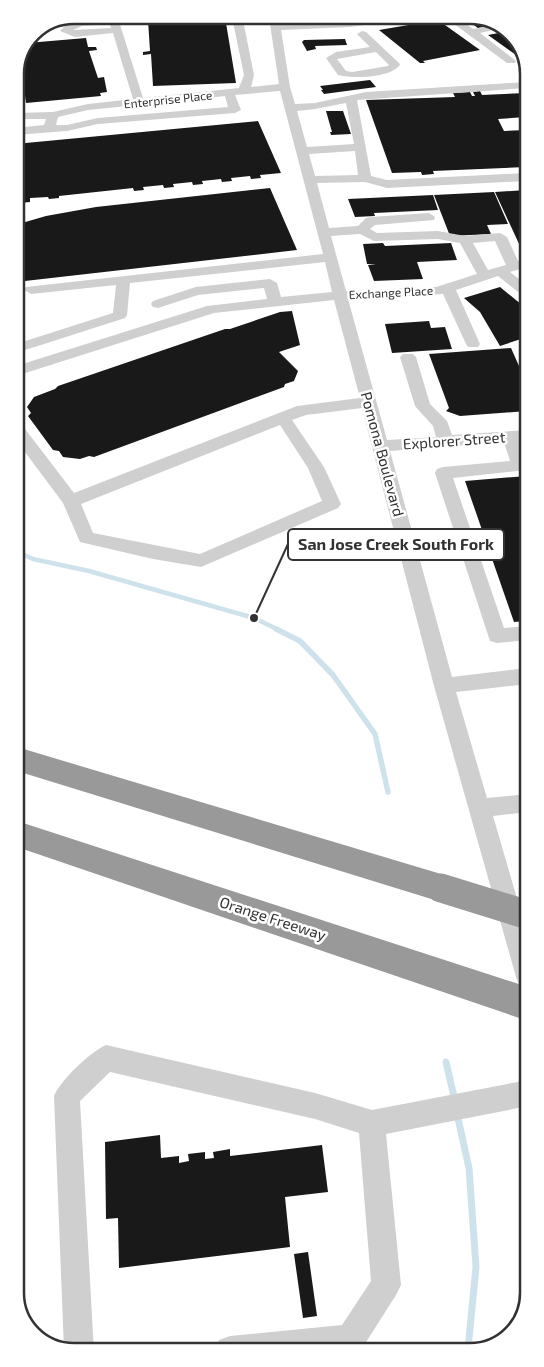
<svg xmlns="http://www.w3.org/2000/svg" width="544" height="1367" viewBox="0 0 544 1367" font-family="'Exo 2',sans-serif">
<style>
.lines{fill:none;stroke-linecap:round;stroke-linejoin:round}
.stream-far2{stroke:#cee2ec;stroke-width:4.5}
.stream-far1{stroke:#cee2ec;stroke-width:5.5}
.stream{stroke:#cee2ec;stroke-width:7}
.building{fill:#191919}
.minor{fill:#cfcfcf;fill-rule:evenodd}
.highway{fill:#999;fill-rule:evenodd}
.highway-bridge{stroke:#999;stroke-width:29}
.labels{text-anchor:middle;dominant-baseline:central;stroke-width:5;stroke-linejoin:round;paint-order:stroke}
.far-street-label{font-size:12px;fill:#323232;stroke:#fff}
.street-label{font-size:15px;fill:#323232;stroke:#fff}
.rim{fill:none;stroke:#323232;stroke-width:2.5}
.leader{fill:none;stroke:#323232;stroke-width:2}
.callout-dot{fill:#323232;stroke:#fff;stroke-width:2}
.callout{fill:#fff;stroke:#323232;stroke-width:2}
.callout-label{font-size:16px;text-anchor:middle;font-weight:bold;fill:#323232}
</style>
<rect width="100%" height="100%" fill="#fff"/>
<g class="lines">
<path class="stream-far2" d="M16 551 33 559 89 571 254 618 279 630"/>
<path class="stream-far1" d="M276 629 300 641 333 675 375 734 388 792"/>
<path class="stream" d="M446 1062 455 1101
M457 1114 469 1168 476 1267 468 1349"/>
</g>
<path class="building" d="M460 15H475L499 24 478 28Z
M225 17 236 83 153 86 151 54 143 55V52L150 51 148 20Z
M438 20 480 50 423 61 425 63H420L379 30Z
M509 31 510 32 525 53 516 55 488 35Z
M86 38 88 47H96L97 50 89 51 98 78 104 77 107 92 100 93 101 96 26 103 20 60 27 43Z
M345 39 347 45 315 46 316 49 307 51 302 42 304 40Z
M370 80 376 87 324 94 321 90H323L320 86Z
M480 91 482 95 526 93V117L498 119 504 131 526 130V167L433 171 434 174 422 175 421 172 392 173 366 100 455 97 453 93 470 92 472 96H475L473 92Z
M326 111H343L351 134 331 135 330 132H332Z
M258 121 281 173 260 175 261 178 251 179 250 176 231 178 232 181 222 182 221 179 202 181 203 184 193 185 192 182 173 184 174 187 164 188 163 185 143 187 144 190 134 191 133 188 59 196V198L49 199 48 197 30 198V202L20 203 19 200H15V144Z
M270 188 297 250 16 282 15 225 46 216 96 207Z
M526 190V246H520L495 192Z
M494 192 508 224 487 225 491 234 450 236 434 195Z
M433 195 438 210 374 213 375 216 355 217 348 199Z
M383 243 385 246 451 243 457 260 417 262 423 279 374 281 368 265 376 264H367L363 244Z
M500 287 527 309V337L500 346 480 312 464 298Z
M292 311 300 345 279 352 298 371 294 381 285 384 284 387 94 457 89 456 80 459 63 457 59 451 53 450 28 416 31 413 27 407 34 397 55 389 58 386 225 329H230L280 312Z
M429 321 431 328 445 327 452 349 392 353 385 324Z
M511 348 527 384V411L460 416 446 411 449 408 429 354Z
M527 476V621L514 622 465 481Z
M160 1135 161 1158 179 1156V1163L189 1161 188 1154 205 1152V1159L214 1158 213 1152 230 1149V1156L322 1145 328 1192 285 1197 290 1247 119 1268 118 1218 106 1219 105 1142Z
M308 1252 317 1316 303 1318 294 1254Z"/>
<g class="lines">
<path class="minor" d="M113 15 118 18 143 98 239 88 244 75 233 22 238 19 269 18 268 15H278L280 24 350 21 389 15H415L410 18 350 27 281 30 290 87 295 104 315 103 366 92 526 82V88L357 100 371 176 387 180 526 173V181L387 188 365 182 317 183 329 228 358 226 366 218 371 217 429 213 435 217 434 220 375 225 370 229 377 233 438 231 465 236 500 233 507 237 518 261 526 259 527 267 510 272 527 285V296L522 295 498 276 456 290 480 344 478 347H468L466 344 443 294 348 299 387 440 436 437 433 426 415 406 400 357 403 354H413L416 357 430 404 447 421 452 435 527 430V440L520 441 527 462 526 470 453 478 504 628 527 626V640L497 643 490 641 435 473 437 469 443 467 510 461 504 442 390 451 452 677 527 668 528 684 456 692 487 798 528 794V812L493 816 528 936V989L519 985 516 977 434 686 362 408 306 415 292 420 324 467 341 504 338 508 201 567 153 559 80 542 63 503 16 440V424L22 425 74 493 297 406 360 398 334 300 214 313 16 376V366L207 306 267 299 264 288 198 295 158 308 153 307 151 304 153 301 196 287 270 279 277 283 281 297 332 292 325 262 130 283 127 315 125 318 16 353V344L113 313 116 285 31 294 24 290 26 287 323 254 280 91 235 95 241 110 235 113 98 124 67 131 15 135V128L44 125 46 119H15V113L53 112 88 104 133 99 113 33 75 37 60 31C74 15 90 23 106 18 109 18 111 16 113 15ZM110 24 111 28 73 30 82 26ZM270 24 279 84 251 87 254 75 244 25ZM225 96 228 107 98 118 67 125H56L58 117 88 110ZM346 103 354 144 307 147 297 111 315 109ZM355 151 358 175 315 176 309 154ZM360 234 374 241 438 239 460 243 477 274 436 287 346 291 331 236ZM495 241 506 265 488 270 473 243ZM280 425 308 468 322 501 200 554 93 533 81 504Z
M442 15H454L473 29 498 24 506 27 480 33 516 61 515 63H507Z
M362 31 366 32 399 63 400 65C390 78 353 79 338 75L326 58 336 52 370 47 357 34ZM376 52 389 65 388 66 352 72 346 71 337 59Z
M106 1045 315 1093 372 1110 528 1080 529 1106 386 1134 401 1285 396 1295 361 1350 215 1351 219 1340 230 1336 342 1325 371 1281 359 1133 315 1119 110 1072 80 1101 94 1352H69L64 1350 54 1096C61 1080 90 1052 106 1045Z"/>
<path class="highway" d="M17 747 441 874 452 878 457 888 452 898 441 902 17 771Z
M17 821 528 987V1021L17 847Z"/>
<path class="highway-bridge" d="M441 888 528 915"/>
</g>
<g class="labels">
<g class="far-street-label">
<text transform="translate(168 99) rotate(-6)">Enterprise Place</text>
<text transform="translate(391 292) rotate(-3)">Exchange Place</text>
</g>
<g class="street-label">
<text transform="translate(454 440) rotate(-4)">Explorer Street</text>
<text transform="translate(383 454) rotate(75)">Pomona Boulevard</text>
<text transform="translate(273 918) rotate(18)">Orange Freeway</text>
</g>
</g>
<path d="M0 0H544V1367H0ZM74 24H470A50 50 0 0 1 520 74V1293A50 50 0 0 1 470 1343H74A50 50 0 0 1 24 1293V74A50 50 0 0 1 74 24Z" fill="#fff" fill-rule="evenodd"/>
<path class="rim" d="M74 24H470A50 50 0 0 1 520 74V1293A50 50 0 0 1 470 1343H74A50 50 0 0 1 24 1293V74A50 50 0 0 1 74 24Z"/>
<path class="leader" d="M254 618L288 544"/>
<circle class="callout-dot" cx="254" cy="618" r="5"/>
<rect class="callout" x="288" y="529" width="216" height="31" rx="5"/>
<g class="callout-label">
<text x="396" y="550">San Jose Creek South Fork</text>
</g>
</svg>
